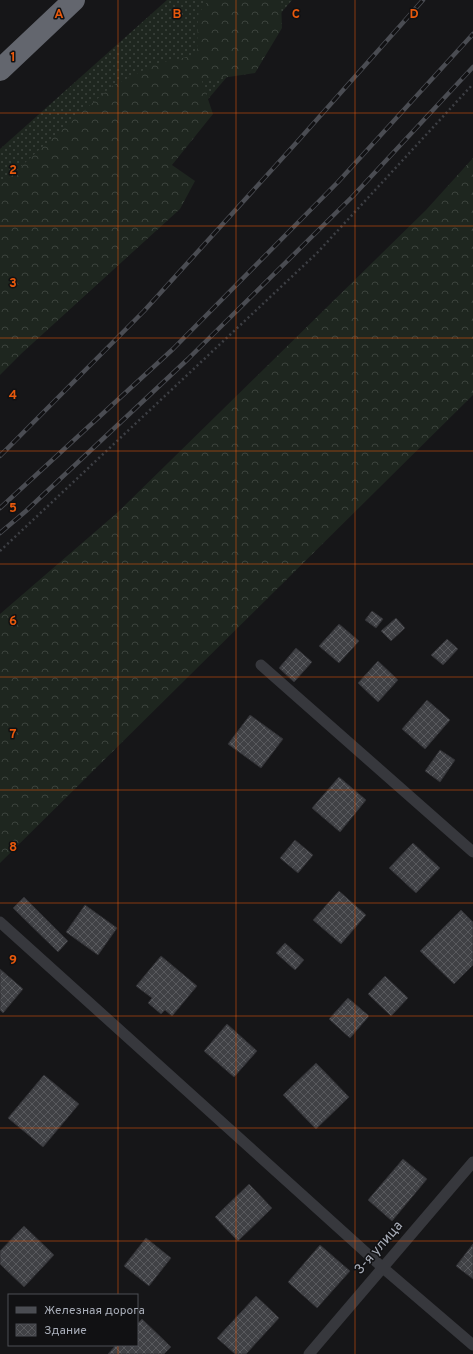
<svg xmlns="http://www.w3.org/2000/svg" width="473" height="1354" viewBox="0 0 473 1354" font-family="Overpass,sans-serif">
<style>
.grass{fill:url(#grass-dots)}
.forest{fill:url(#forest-crowns)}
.building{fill:url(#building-cross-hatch);stroke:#303034}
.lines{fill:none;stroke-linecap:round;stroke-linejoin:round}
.path{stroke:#3d3f44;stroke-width:2.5;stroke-dasharray:2 3;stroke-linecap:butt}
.lane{stroke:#37383d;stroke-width:11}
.highway{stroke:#63666e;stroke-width:22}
.rail-casing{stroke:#4a4c52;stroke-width:4.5}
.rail{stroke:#111113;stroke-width:3;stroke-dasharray:9;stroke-linecap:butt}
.grid{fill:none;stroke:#e8590c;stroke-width:1;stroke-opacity:0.55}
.labels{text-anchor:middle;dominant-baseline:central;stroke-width:3;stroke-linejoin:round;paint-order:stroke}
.street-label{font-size:14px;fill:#a8adb8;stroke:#111113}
.grid-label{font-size:13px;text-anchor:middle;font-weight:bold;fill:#e8590c;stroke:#111113;stroke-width:3;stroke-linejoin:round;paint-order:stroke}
</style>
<defs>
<pattern id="grass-dots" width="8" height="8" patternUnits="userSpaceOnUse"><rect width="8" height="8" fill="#1e261f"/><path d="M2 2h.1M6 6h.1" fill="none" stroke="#3c433d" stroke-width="1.8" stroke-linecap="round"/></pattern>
<pattern id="forest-crowns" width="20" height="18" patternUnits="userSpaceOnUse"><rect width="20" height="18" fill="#1e261f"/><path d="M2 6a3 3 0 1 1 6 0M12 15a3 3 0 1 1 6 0" fill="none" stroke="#3c433d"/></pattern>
<pattern id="building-cross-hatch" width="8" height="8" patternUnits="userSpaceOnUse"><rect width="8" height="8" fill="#404145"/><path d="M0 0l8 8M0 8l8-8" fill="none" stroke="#595a5e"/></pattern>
</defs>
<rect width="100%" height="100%" fill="#161618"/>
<path class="grass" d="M167 0H292L99 228 0 316V149Z"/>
<path class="forest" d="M209 0H281L282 28 255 73 202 81 213 114 172 165 195 181 180 209 22 353 0 375V186L42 147 112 86 158 63 197 55 198 14Z
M473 158V395L0 863V614L118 512 426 210Z"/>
<path class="building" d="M372 611 383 619 376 628 365 620Z
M396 618 405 628 391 641 381 631Z
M339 624 359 641 339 663 319 646Z
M447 639 458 649 443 665 431 655Z
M296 648 312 662 294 682 279 668Z
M378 661 398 680 378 702 358 683Z
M427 700 450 720 425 749 402 729Z
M250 715 283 739 261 768 228 744Z
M440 750 455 760 440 782 425 771Z
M339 777 366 800 340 832 312 808Z
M295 840 313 855 298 873 280 858Z
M413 843 440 868 416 893 389 868Z
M339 891 366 915 341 944 313 920Z
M24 897 68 941 58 952 13 908Z
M85 905 117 928 98 955 66 932Z
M461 910 473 922V965L454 984 420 951Z
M285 943 304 960 295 970 276 953Z
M161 956 197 986 172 1016 165 1010 161 1014 148 1003 152 998 136 986Z
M0 969 23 989 3 1013 0 1010Z
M385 976 408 998 391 1016 368 994Z
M348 998 369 1016 350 1038 329 1019Z
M227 1024 257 1051 234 1077 204 1051Z
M316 1063 349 1097 316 1129 283 1095Z
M44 1075 79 1104 43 1147 8 1118Z
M403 1159 427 1179 392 1221 368 1200Z
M249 1184 272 1208 238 1241 215 1217Z
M24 1226 54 1255 24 1287 0 1264V1251Z
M146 1238 171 1258 149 1286 124 1266Z
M473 1244V1279L456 1266Z
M320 1245 350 1271 317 1308 288 1282Z
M256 1296 279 1318 246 1354H235L217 1338Z
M142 1319 171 1347 164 1354H108L116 1345H137V1324Z"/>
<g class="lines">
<path class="path" d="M0 551 317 253 473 84"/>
<path class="lane" d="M261 665 473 852
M0 922 382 1267 473 1345
M309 1354 473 1162"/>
<path class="highway" d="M0 70 74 0"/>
<defs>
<path id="rail" d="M0 456 144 311 297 142 423 0
M0 508 173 349 338 182 473 34
M0 533 26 511 188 359 353 196 473 67"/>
</defs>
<use href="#rail" class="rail-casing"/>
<use href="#rail" class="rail"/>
</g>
<path class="grid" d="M118 0V1295M236 0V1354M355 0V1354M0 113H473M0 226H473M0 338H473M0 451H473M0 564H473M0 677H473M0 790H473M0 903H473M0 1016H473M0 1128H473M0 1241H473M118 1345V1354"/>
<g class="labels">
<g class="street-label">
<text transform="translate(379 1248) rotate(-49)">3-я улица</text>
</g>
</g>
<g class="grid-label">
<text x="59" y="18">A</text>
<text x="177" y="18">B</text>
<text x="296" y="18">C</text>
<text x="414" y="18">D</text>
<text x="13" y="61">1</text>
<text x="13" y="174">2</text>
<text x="13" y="287">3</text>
<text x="13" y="399">4</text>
<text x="13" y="512">5</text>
<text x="13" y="625">6</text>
<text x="13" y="738">7</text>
<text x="13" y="851">8</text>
<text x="13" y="964">9</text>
</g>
<rect x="8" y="1294" width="130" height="52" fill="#111113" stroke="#4d4f55"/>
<rect x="16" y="1307" width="20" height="6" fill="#4a4c52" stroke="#4d4f55"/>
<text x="44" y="1314" font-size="12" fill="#a8adb8">Железная дорога</text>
<rect x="16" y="1324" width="20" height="12" fill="url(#building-cross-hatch)" stroke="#4d4f55"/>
<text x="44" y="1334" font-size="12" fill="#a8adb8">Здание</text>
</svg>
